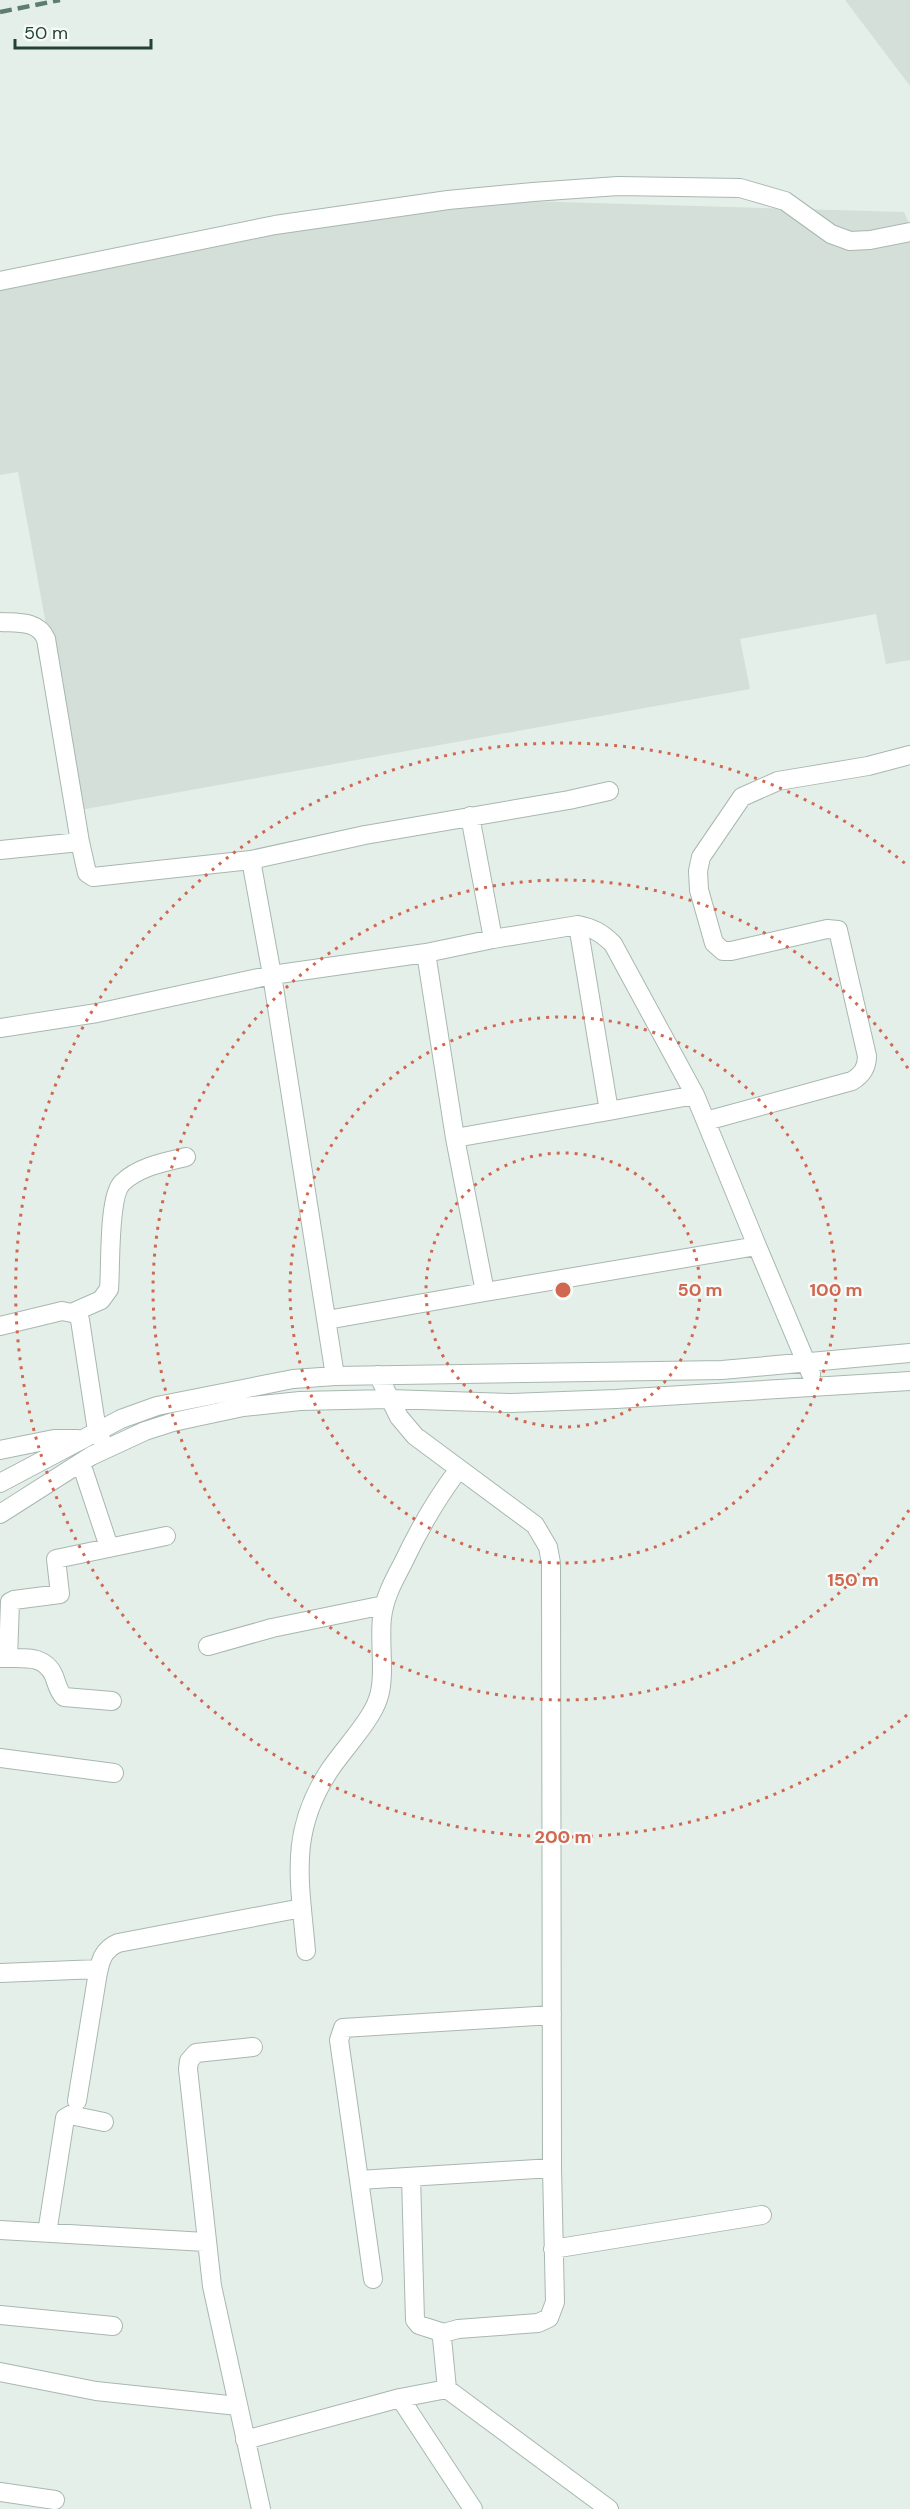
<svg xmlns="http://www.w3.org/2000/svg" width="910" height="2509" viewBox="0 0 910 2509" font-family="'DM Sans',sans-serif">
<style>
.built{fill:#d3dfd8}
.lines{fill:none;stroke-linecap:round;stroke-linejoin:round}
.street-casing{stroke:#a7b8b0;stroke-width:20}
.street{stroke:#fff;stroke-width:18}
.rail{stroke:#5d7d72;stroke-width:4.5;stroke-dasharray:12 6;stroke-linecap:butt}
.ring{fill:none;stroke:#d06851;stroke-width:3;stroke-dasharray:3 6}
.centre{fill:#d06851;stroke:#f6fbf8;stroke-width:3}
.ring-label{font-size:18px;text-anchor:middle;font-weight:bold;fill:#d06851;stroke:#f6fbf8;stroke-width:4.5;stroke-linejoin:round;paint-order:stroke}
</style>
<rect width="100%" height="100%" fill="#e5efe9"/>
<path class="built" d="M845 0H910V86Z
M452 199 904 212 910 226V660L886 664 876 614 740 639 750 689 80 810 18 472 0 475V274Z"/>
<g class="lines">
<defs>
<path id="street" d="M0 281 275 225 448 200 533 192 618 186 740 188 785 201 831 234 850 241 870 240 910 232
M0 622C17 623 38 620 46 639L80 842
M0 850 80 842 87 873 93 877 251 860 272 975 426 953 493 939 470 816
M251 860 365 835 569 800 609 791
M578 925C593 928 602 933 613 944L695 1095
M0 1028 97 1013 272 975 335 1376
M609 1111 695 1095 757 1246
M706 1121 852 1081C862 1075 867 1068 867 1056L838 930 827 929 731 951H723L714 943 699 890 698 871 701 857 742 797 778 781 868 766 910 755
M455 1138 609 1111 578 925 493 939
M485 1292 757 1246 811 1374
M74 1312 101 1300 109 1289C111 1267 108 1197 122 1183 138 1167 164 1162 186 1157
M327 1320 485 1292 455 1138 426 953
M0 1326 62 1311 77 1314 80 1320 97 1431 101 1439
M378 1375 399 1417 415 1436 535 1525 548 1547 551 1563 552 2168 555 2302 549 2318 538 2323 458 2329 444 2333 442 2338 447 2389
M0 1450 54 1439H78
M81 1463 109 1547
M0 1483 121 1419 157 1406 293 1379 335 1376 722 1370 910 1353
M0 1514 91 1456 145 1431 173 1422 243 1407 300 1401 389 1399 511 1403 616 1399 910 1381
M208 1646 272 1628 384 1605
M0 1658C21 1659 44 1653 54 1676 57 1684 58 1691 64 1697L112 1701
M8 1658 10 1602 14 1600 60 1594 56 1559 166 1536
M0 1758 114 1773
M306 1951C300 1881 288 1834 329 1771 342 1751 371 1721 378 1699 386 1677 379 1642 382 1618 384 1598 394 1580 403 1563 419 1529 436 1499 459 1469
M0 1973 99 1969
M253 2047 196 2053 189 2061 188 2069 212 2286 261 2509
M77 2101 97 1978C100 1962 102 1950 118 1943L302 1908
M411 2177 415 2320 419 2325 444 2333
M359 2180 339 2040 343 2028 552 2015
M0 2230 205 2242
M47 2233 65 2118 70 2115 104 2122
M553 2249 762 2215
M373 2279 359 2180 552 2168
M0 2315 113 2326
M0 2372 96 2391 238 2406
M400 2398 473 2509
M245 2440 400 2398 447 2389 609 2509
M0 2492 55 2500"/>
</defs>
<use href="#street" class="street-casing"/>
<use href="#street" class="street"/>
<path class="rail" d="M0 12 60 0"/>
</g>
<g class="ring">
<circle cx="563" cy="1290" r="137"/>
<circle cx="563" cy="1290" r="273"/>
<path d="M909 1510A410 410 0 1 1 909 1070"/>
<path d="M907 1715A547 547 0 1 1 907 865"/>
</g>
<circle cx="563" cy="1290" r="9" class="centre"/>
<g class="ring-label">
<text x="700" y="1296">50 m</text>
<text x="836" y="1296">100 m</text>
<text x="853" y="1586">150 m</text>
<text x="563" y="1843">200 m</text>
</g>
<path d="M15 39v9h136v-9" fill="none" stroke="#224237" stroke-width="3"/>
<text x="24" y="39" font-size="18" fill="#224237" stroke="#f6fbf8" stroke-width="4.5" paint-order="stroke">50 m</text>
</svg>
